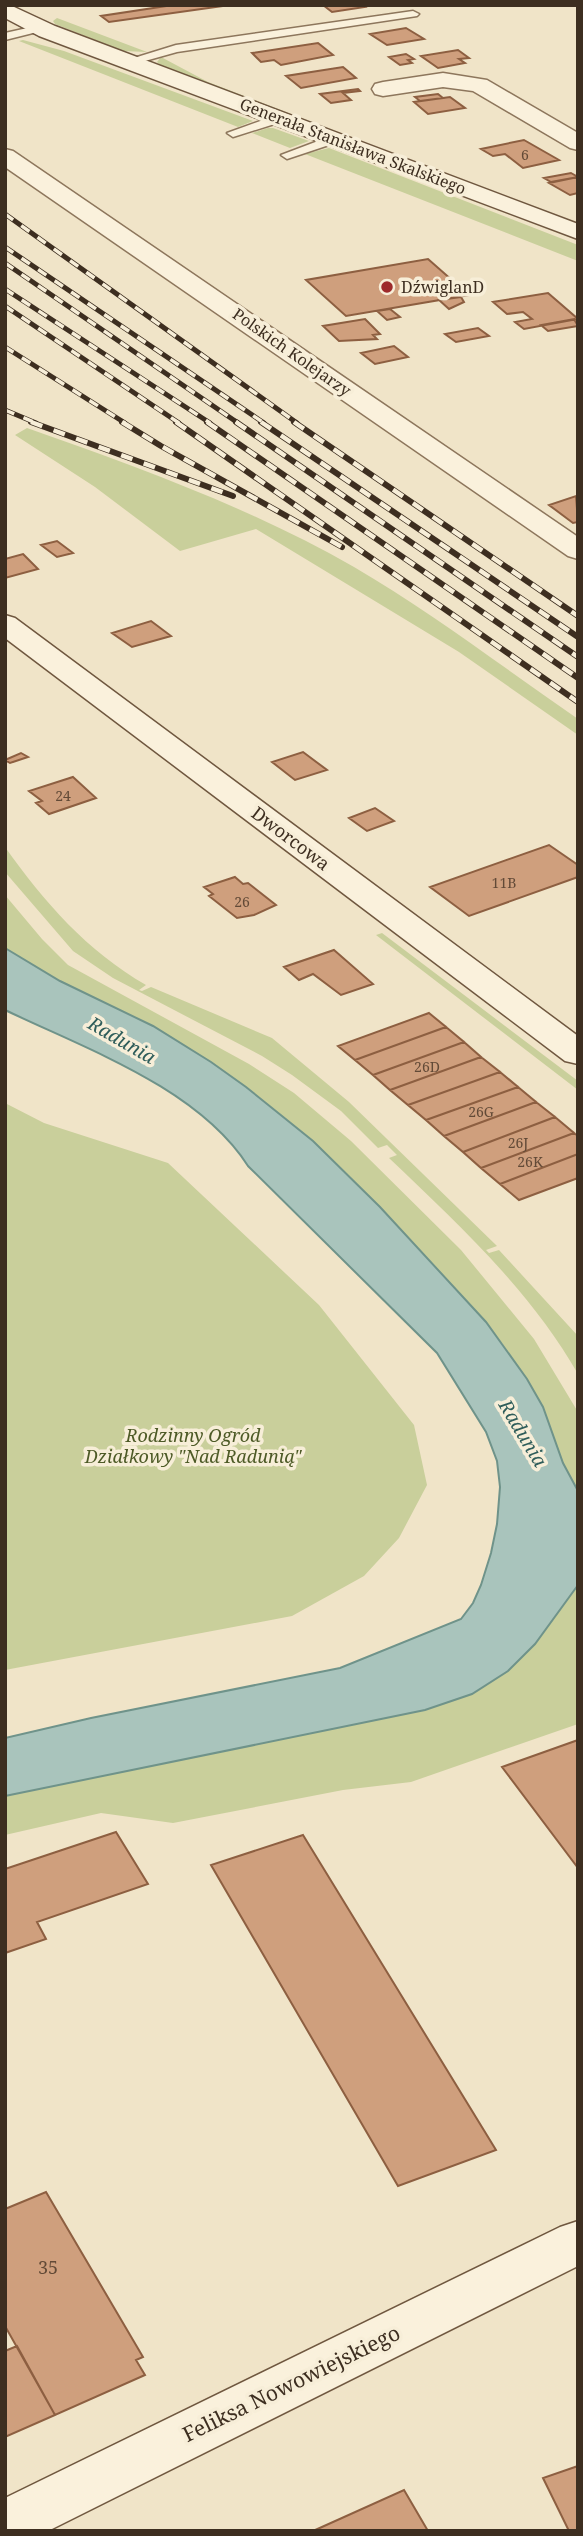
<svg xmlns="http://www.w3.org/2000/svg" width="583" height="2536" viewBox="0 0 583 2536" font-family="'Noto Serif',serif">
<style>
.green{fill:#c9cf9b}
.water{fill:#a9c4bc;stroke:#6f938a;stroke-width:2}
.building{fill:#cf9f7d;stroke:#8d5f41;stroke-width:2}
.lines{fill:none;stroke-linecap:round;stroke-linejoin:round}
.lane-casing{stroke:#8d765c;stroke-width:3}
.street-casing{stroke:#8d765c;stroke-width:3}
.secondary-casing{stroke:#6f573f;stroke-width:3}
.lane{fill:#faf1dc;fill-rule:evenodd}
.street{fill:#faf1dc;fill-rule:evenodd}
.secondary{fill:#faf1dc;fill-rule:evenodd}
.rail-far1-casing{stroke:#3d2e20;stroke-width:5}
.rail-casing{stroke:#3d2e20;stroke-width:6}
.rail-far1{stroke:#f7eed8;stroke-width:3.5;stroke-dasharray:10;stroke-linecap:butt}
.rail{stroke:#f7eed8;stroke-width:4.5;stroke-dasharray:12;stroke-linecap:butt}
.poi-dot{fill:#9e2a2b;stroke:#f7eed8;stroke-width:2.5}
.labels{text-anchor:middle;dominant-baseline:central;stroke-width:7;stroke-linejoin:round;paint-order:stroke}
.number-label{font-size:14px;fill:#624a37}
.far-street-label{font-size:16px;fill:#3d2e20;stroke:#f7eed8}
.far-poi-label{font-size:16px;fill:#3d2e20;stroke:#f7eed8;text-anchor:start}
.street-label{font-size:18px;fill:#3d2e20;stroke:#f7eed8}
.park-label{font-size:18px;font-style:italic;fill:#4d5a26;stroke:#f7eed8}
.near-number-label{font-size:18px;fill:#624a37}
.water-label{font-size:19px;font-style:italic;fill:#2f5d5a;stroke:#f7eed8}
.near-street-label{font-size:21px;fill:#3d2e20;stroke:#f7eed8}
</style>
<rect width="100%" height="100%" fill="#f0e4c8"/>
<path class="green" d="M57 18 147 52 123 51 55 24 53 21Z
M23 40 64 51 253 121 238 127 19 41Z
M161 57 208 82 578 225 161 66 157 62Z
M268 128H273L309 141 290 148 252 133Z
M329 148 578 245V261L305 154Z
M27 428C138 467 251 508 354 567 431 612 504 668 578 719V735L459 652 256 529 180 551 95 487 15 435Z
M5 847C44 902 87 951 146 985L139 990 142 991 151 987 272 1038 349 1102 497 1246 486 1250 489 1253 499 1250 578 1336V1374C530 1290 458 1224 389 1158L397 1155 387 1145 378 1148 341 1111 292 1075 262 1056 113 978 73 951 5 872Z
M5 895 42 939 68 965 249 1064 294 1093 351 1141 461 1250 534 1339 578 1412V1491L563 1463 543 1407 502 1343 380 1207 313 1141 246 1087 211 1062 153 1026 60 981 5 948Z
M382 933 578 1081V1090L376 935Z
M5 1103 44 1123 168 1163 319 1305 414 1425 427 1485 399 1538 364 1576 292 1616 5 1670Z
M578 1585V1724L411 1782 343 1790 173 1823 101 1813 5 1835V1796L425 1710 535 1644Z"/>
<path class="water" d="M5 948 60 981 153 1026 211 1062 246 1087 313 1141 380 1207 486 1322 527 1379 543 1407 563 1463 578 1491V1585L535 1644 508 1671 472 1694 425 1710 5 1796V1738L91 1718 340 1668 461 1619 473 1603 481 1585 491 1553 497 1524 500 1487 497 1461 486 1432 437 1353 248 1166C198 1088 86 1049 5 1010Z"/>
<path class="building" d="M173 5H230L109 22 101 16Z
M323 5H362L365 7 332 12Z
M406 28 424 39 387 45 370 34Z
M318 43 333 55 281 65 274 60 261 62 252 53Z
M458 50 469 58 459 59 465 63 438 68 421 56Z
M406 54 414 59 408 60 412 63 400 65 389 57Z
M343 67 356 78 301 88 286 76Z
M358 89 360 91 343 93 351 100 331 103 320 94Z
M438 94 443 98 420 101 415 97Z
M450 97 465 108 428 114 414 102Z
M524 140 559 160 523 168 505 154 493 156 481 149Z
M571 173 578 177 551 182 544 178Z
M578 177V193L570 195 549 183Z
M428 259 469 295 346 316 306 280Z
M548 293 578 319 524 329 515 322 532 319 523 312 507 314 493 302Z
M461 297 464 302 449 309 439 300Z
M390 309 400 317 387 320 377 311Z
M365 319 380 334 373 335 377 339 339 341 323 326Z
M574 319 578 326 548 331 541 325Z
M478 328 489 336 456 342 445 334Z
M394 346 408 357 375 364 361 353Z
M576 496 578 522 573 523 549 505Z
M57 541 73 553 57 557 41 545Z
M23 554 38 569 5 578V559Z
M151 621 171 636 132 647 112 633Z
M303 752 327 770 295 780 272 762Z
M21 753 28 757 10 763 5 760Z
M73 777 96 798 49 814 36 803 42 801 29 791Z
M375 808 394 821 367 831 349 818Z
M549 845 578 865V877L469 916 430 887Z
M235 877 243 884 248 883 276 905 254 915 237 918 209 896 213 894 204 887Z
M334 950 373 984 341 995 313 974 299 980 284 967Z
M429 1013 446 1027 355 1060 338 1046Z
M446 1027 464 1042 373 1075 355 1060Z
M464 1042 481 1057 390 1090 373 1075Z
M481 1057 500 1072 408 1105 390 1090Z
M500 1072 518 1087 426 1120 408 1105Z
M518 1087 536 1102 444 1136 426 1120Z
M536 1102 555 1117 463 1152 444 1136Z
M555 1117 574 1133 481 1168 463 1152Z
M574 1133 578 1136V1154L500 1184 481 1168Z
M578 1154V1178L519 1200 500 1184Z
M578 1740V1868L502 1767Z
M116 1832 148 1884 37 1922 46 1939 5 1953V1869Z
M303 1835 496 2150 398 2186 211 1865Z
M46 2192 143 2357 136 2360 145 2375 55 2415 5 2326V2209Z
M17 2346 55 2415 5 2437V2351Z
M578 2466V2531H569L543 2478Z
M404 2490 428 2531H313Z"/>
<g class="lines">
<defs>
<path id="lane" d="M413 11 419 14 417 16 177 52 127 66 121 62 176 45Z
M41 25 45 26V30L5 40V33Z
M280 114 286 118 284 121 233 137 227 133Z
M334 135 340 139 338 142 287 159 281 155Z"/>
<path id="street" d="M443 73 487 80 578 133V150L570 148 473 91 443 87 383 96 375 94 372 89 375 84 383 82Z
M5 149 13 151 578 537V559L568 556 5 167Z"/>
<path id="secondary" d="M5 5 12 6 55 26 578 224V239L39 36 5 18Z
M5 615 15 618 578 1036V1064L565 1061 5 638Z
M578 2221V2266L48 2531H5V2498L560 2227Z"/>
</defs>
<use href="#lane" class="lane-casing"/>
<use href="#street" class="street-casing"/>
<use href="#secondary" class="secondary-casing"/>
<use href="#lane" class="lane"/>
<use href="#street" class="street"/>
<use href="#secondary" class="secondary"/>
<defs>
<path id="rail-far1" d="M5 214 297 423
M5 247 264 423
M5 263 238 423
M5 289 210 423
M5 306 179 423
M5 347 125 423
M5 410 36 423"/>
<path id="rail" d="M31 422 233 496
M122 422 161 446 342 547
M176 422 578 702
M207 422 578 678
M236 422 578 657
M261 422 578 637
M294 422 578 616"/>
</defs>
<use href="#rail-far1" class="rail-far1-casing"/>
<use href="#rail" class="rail-casing"/>
<use href="#rail-far1" class="rail-far1"/>
<use href="#rail" class="rail"/>
</g>
<circle class="poi-dot" cx="387" cy="287" r="7"/>
<g class="labels">
<g class="number-label">
<text x="525" y="154">6</text>
<text x="63" y="795">24</text>
<text x="504" y="882">11B</text>
<text x="242" y="901">26</text>
<text x="427" y="1066">26D</text>
<text x="481" y="1111">26G</text>
<text x="518" y="1142">26J</text>
<text x="530" y="1161">26K</text>
</g>
<g class="far-street-label">
<text transform="translate(353 146) rotate(21)">Generała Stanisława Skalskiego</text>
<text transform="translate(292 352) rotate(35)">Polskich Kolejarzy</text>
</g>
<g class="far-poi-label">
<text x="401" y="287">DźwiglanD</text>
</g>
<g class="street-label">
<text transform="translate(291 838) rotate(37)">Dworcowa</text>
</g>
<g class="park-label">
<text x="193" y="1435">Rodzinny Ogród<tspan x="193" dy="21">Działkowy "Nad Radunią"</tspan></text>
</g>
<g class="near-number-label">
<text x="48" y="2267">35</text>
</g>
<g class="water-label">
<text transform="translate(122 1040) rotate(30)">Radunia</text>
<text transform="translate(523 1433) rotate(59)">Radunia</text>
</g>
<g class="near-street-label">
<text transform="translate(291 2383) rotate(-26)">Feliksa Nowowiejskiego</text>
</g>
</g>
<rect width="583" height="2536" fill="none" stroke="#3d2e20" stroke-width="14"/>
</svg>
